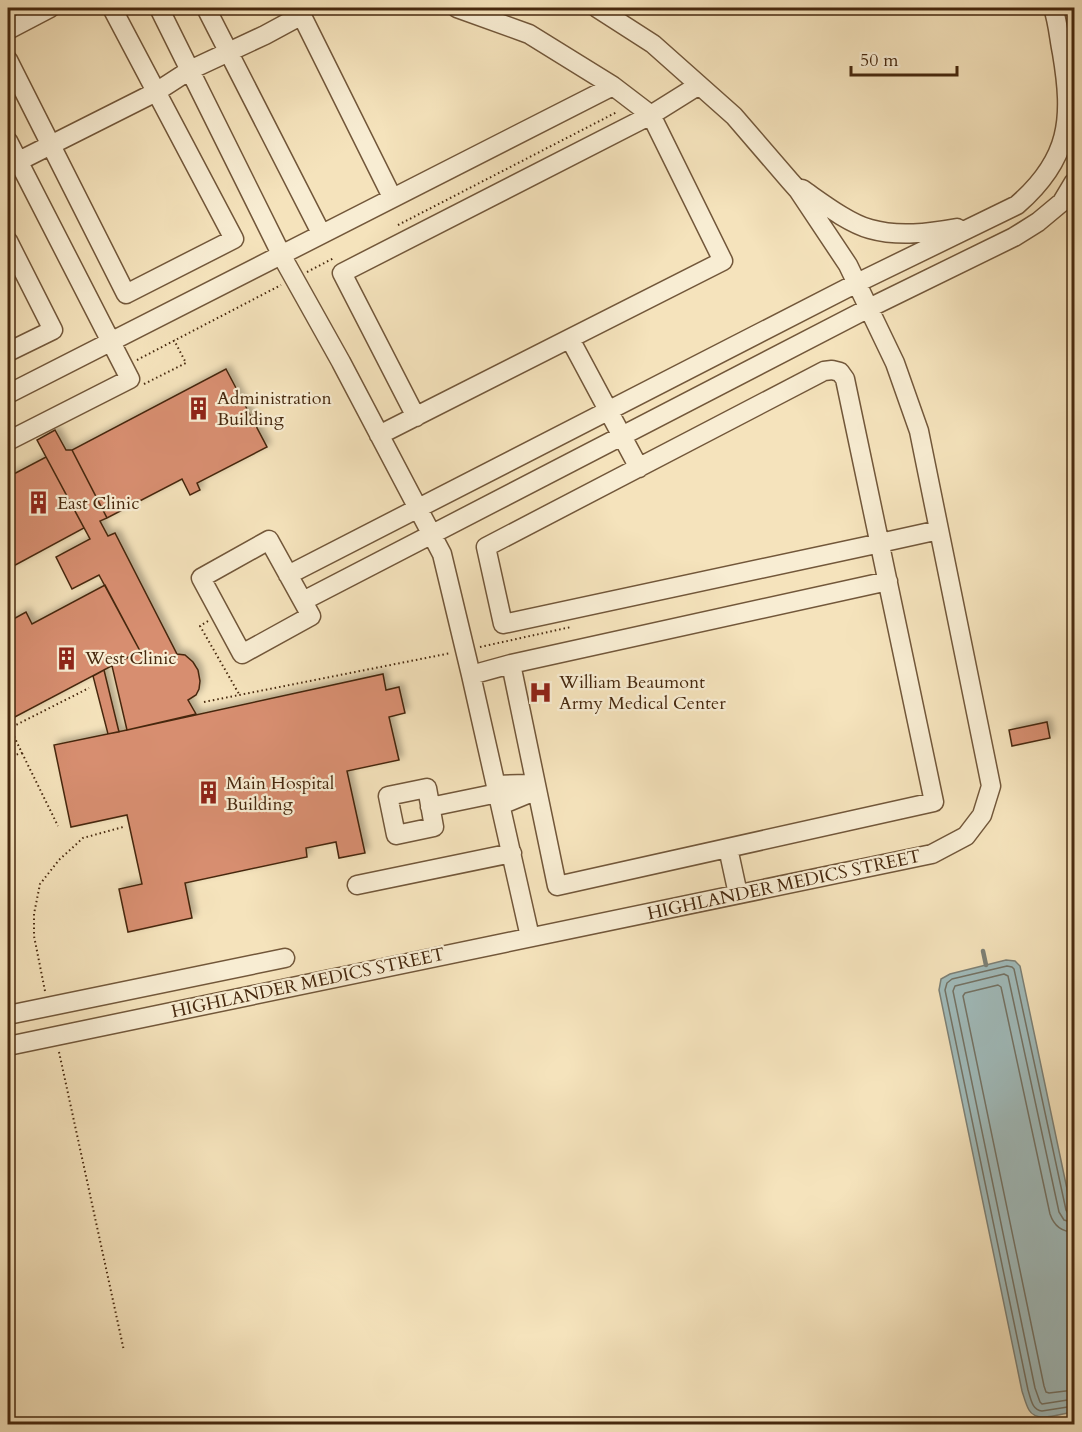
<svg xmlns="http://www.w3.org/2000/svg" width="1082" height="1432" viewBox="0 0 1082 1432" font-family="Cardo,serif">
<style>
.water{fill:#a0bbbb;stroke:#7c8076;stroke-width:1.5}
.lines{fill:none;stroke-linecap:round;stroke-linejoin:round}
.shore{stroke:#737264;stroke-width:1.5}
.stream{stroke:#7c8076;stroke-width:4.5}
.building{fill:#d78e70;stroke:#46280e;stroke-width:1.5;filter:url(#shadow)}
.minor-casing{stroke:#72573a;stroke-width:21}
.path{stroke:#46280e;stroke-width:2;stroke-dasharray:1.5 3;stroke-linecap:butt}
.minor{stroke:#f8edd3;stroke-width:18}
.labels{text-anchor:middle;dominant-baseline:central;stroke-width:4.5;stroke-linejoin:round;paint-order:stroke}
.poi-label{font-size:18px;fill:#46280e;stroke:#f8edd3;text-anchor:start}
.street-label{font-size:18px;fill:#46280e;stroke:#f8edd3}
</style>
<defs>
<filter id="shadow"><feDropShadow dx="4" dy="-4" stdDeviation="3" flood-color="#0004"/></filter>
</defs>
<rect width="100%" height="100%" fill="#f5e3bc"/>
<filter id="stains"><feTurbulence type="fractalNoise" baseFrequency=".00333" numOctaves="4"/><feColorMatrix values="0 0 0 0 .2 0 0 0 0 .09 0 0 0 0 .02 0 0 0 .5 -.17"/></filter>
<radialGradient id="worn" r=".72"><stop offset=".6" stop-color="#630" stop-opacity="0"/><stop offset="1" stop-color="#630" stop-opacity=".3"/></radialGradient>
<path class="water" d="M1006 960 1015 961 1020 966 1074 1222V1412C1062 1413 1037 1424 1029 1410 1026 1405 1024 1397 1022 1391L939 990 941 979 950 974Z"/>
<g class="lines">
<path class="shore" d="M1074 1216 1069 1215 1066 1210 1014 969 1012 967 1007 966 952 979 947 983 945 990 1028 1390C1031 1399 1032 1410 1042 1411L1074 1406
M1074 1223 1064 1220 1059 1212 1008 976 1004 974 955 986 953 991 1035 1388 1040 1402 1042 1404 1074 1399
M1074 1232C1062 1232 1054 1226 1050 1214L1001 987 998 985 965 993 963 996 1044 1386 1046 1392 1049 1393 1074 1390"/>
<path class="stream" d="M983 951 986 965
M1073 1412 1074 1420"/>
</g>
<path class="building" d="M226 369 267 447 197 483 200 490 190 495 182 479 107 518 72 450Z
M55 430 66 450H72L107 518 100 521 108 536 115 533 177 654 185 655 193 662 198 670 200 681 199 689 196 695 188 700 196 714 127 730 112 666 140 651 99 575 72 589 56 557 90 539 37 440Z
M46 457 84 528 8 569V477Z
M105 585 140 651 13 718 8 708V622L26 612 32 624Z
M104 670 119 732 108 734 93 676Z
M383 674 386 690 399 687 405 713 389 717 399 760 347 771 365 853 339 858 336 842 306 848 307 857 185 883 192 918 128 932 119 889 142 884 127 815 71 827 54 745 127 730Z
M1047 722 1050 738 1012 746 1009 730Z"/>
<g class="lines">
<defs>
<path id="minor" d="M159 8 284 260 341 362 442 554 471 675 530 937
M206 8 321 233
M298 8 392 197
M457 8 529 34 613 86
M8 30 50 8
M8 60 126 294 234 239 112 8
M8 141 130 379 8 441
M9 166 156 92 190 70 265 35 302 15
M802 189C821 202 848 223 870 229 898 237 929 233 957 228
M8 241 53 330 8 352
M570 339 639 468
M8 394 613 86 651 115 699 85
M379 435C494 378 608 319 723 261L651 115 342 273 416 417
M269 540 311 616 242 654 201 578Z
M288 575 857 283 1017 205C1070 159 1073 119 1062 53 1059 39 1058 22 1053 8
M303 601 869 308 1014 237 1038 222 1062 202 1074 182
M511 664 888 581
M471 675 511 664 557 886 934 802 845 379 840 372 832 370 824 371 486 547 503 624 876 544 880 543 939 530
M496 785 528 784 533 788
M427 788 434 827 396 835 388 796Z
M501 805 530 793 533 788 536 787
M430 807 498 793
M728 848 738 894
M357 885 512 853
M8 1015 285 958
M8 1046 932 854 966 836 982 815 991 786 919 431 895 363 848 265 798 190 790 181 734 116 653 44 597 8"/>
</defs>
<use href="#minor" class="minor-casing"/>
<path class="path" d="M398 225 617 112
M307 272 334 258
M137 360 281 285
M144 384 186 363 174 340
M208 621 200 626 239 694
M480 647 571 627
M204 702 451 653
M22 753 58 826
M8 757 22 753 10 728 89 688
M45 991 34 936V914L40 884 59 860 83 838 123 827
M59 1052 124 1351"/>
<use href="#minor" class="minor"/>
</g>
<defs>
<symbol id="building-bare" viewBox="-9 -9 18 18"><path d="M-4-6H4V6H1V3H-1V6H-4ZM-2.5-4.3h1.7v1.8h-1.7ZM.8-4.3h1.7v1.8H.8ZM-2.5-1h1.7V.8h-1.7ZM.8-1h1.7V.8H.8Z" fill="#8f2418" stroke="#f8edd3" stroke-width="2.5" paint-order="stroke"/></symbol>
<symbol id="hospital-bare" viewBox="-9 -9 18 18"><path d="M-5-5h3v3.5h4V-5h3V5h-3V1.5h-4V5h-3Z" fill="#8f2418" stroke="#f8edd3" stroke-width="2.5" paint-order="stroke"/></symbol>
</defs>
<g fill-rule="evenodd">
<use href="#building-bare" x="182" y="392" width="33" height="33"/>
<use href="#building-bare" x="22" y="486" width="33" height="33"/>
<use href="#building-bare" x="50" y="642" width="33" height="33"/>
<use href="#hospital-bare" x="524" y="676" width="33" height="33"/>
<use href="#building-bare" x="192" y="776" width="33" height="33"/>
</g>
<g class="labels">
<g class="poi-label">
<text x="217" y="398">Administration<tspan x="217" dy="21">Building</tspan></text>
<text x="57" y="503">East Clinic</text>
<text x="85" y="658">West Clinic</text>
<text x="559" y="682">William Beaumont<tspan x="559" dy="21">Army Medical Center</tspan></text>
<text x="226" y="783">Main Hospital<tspan x="226" dy="21">Building</tspan></text>
</g>
<g class="street-label">
<text transform="translate(784 885) rotate(-12)">HIGHLANDER MEDICS STREET</text>
<text transform="translate(308 983) rotate(-12)">HIGHLANDER MEDICS STREET</text>
</g>
</g>
<rect width="1082" height="1432" fill="none" stroke="#f5e3bc" stroke-width="30"/>
<rect x="9" y="9" width="1064" height="1414" fill="none" stroke="#46280e" stroke-width="3"/>
<rect x="15" y="15" width="1052" height="1402" fill="none" stroke="#46280e" stroke-width="1.5"/>
<path d="M851 66v9h106v-9" fill="none" stroke="#46280e" stroke-width="3"/>
<text x="860" y="66" font-size="18" fill="#46280e" stroke="#f8edd3" stroke-width="4.5" paint-order="stroke">50 m</text>
<rect width="100%" height="100%" filter="url(#stains)"/>
<rect width="100%" height="100%" fill="url(#worn)"/>
</svg>
